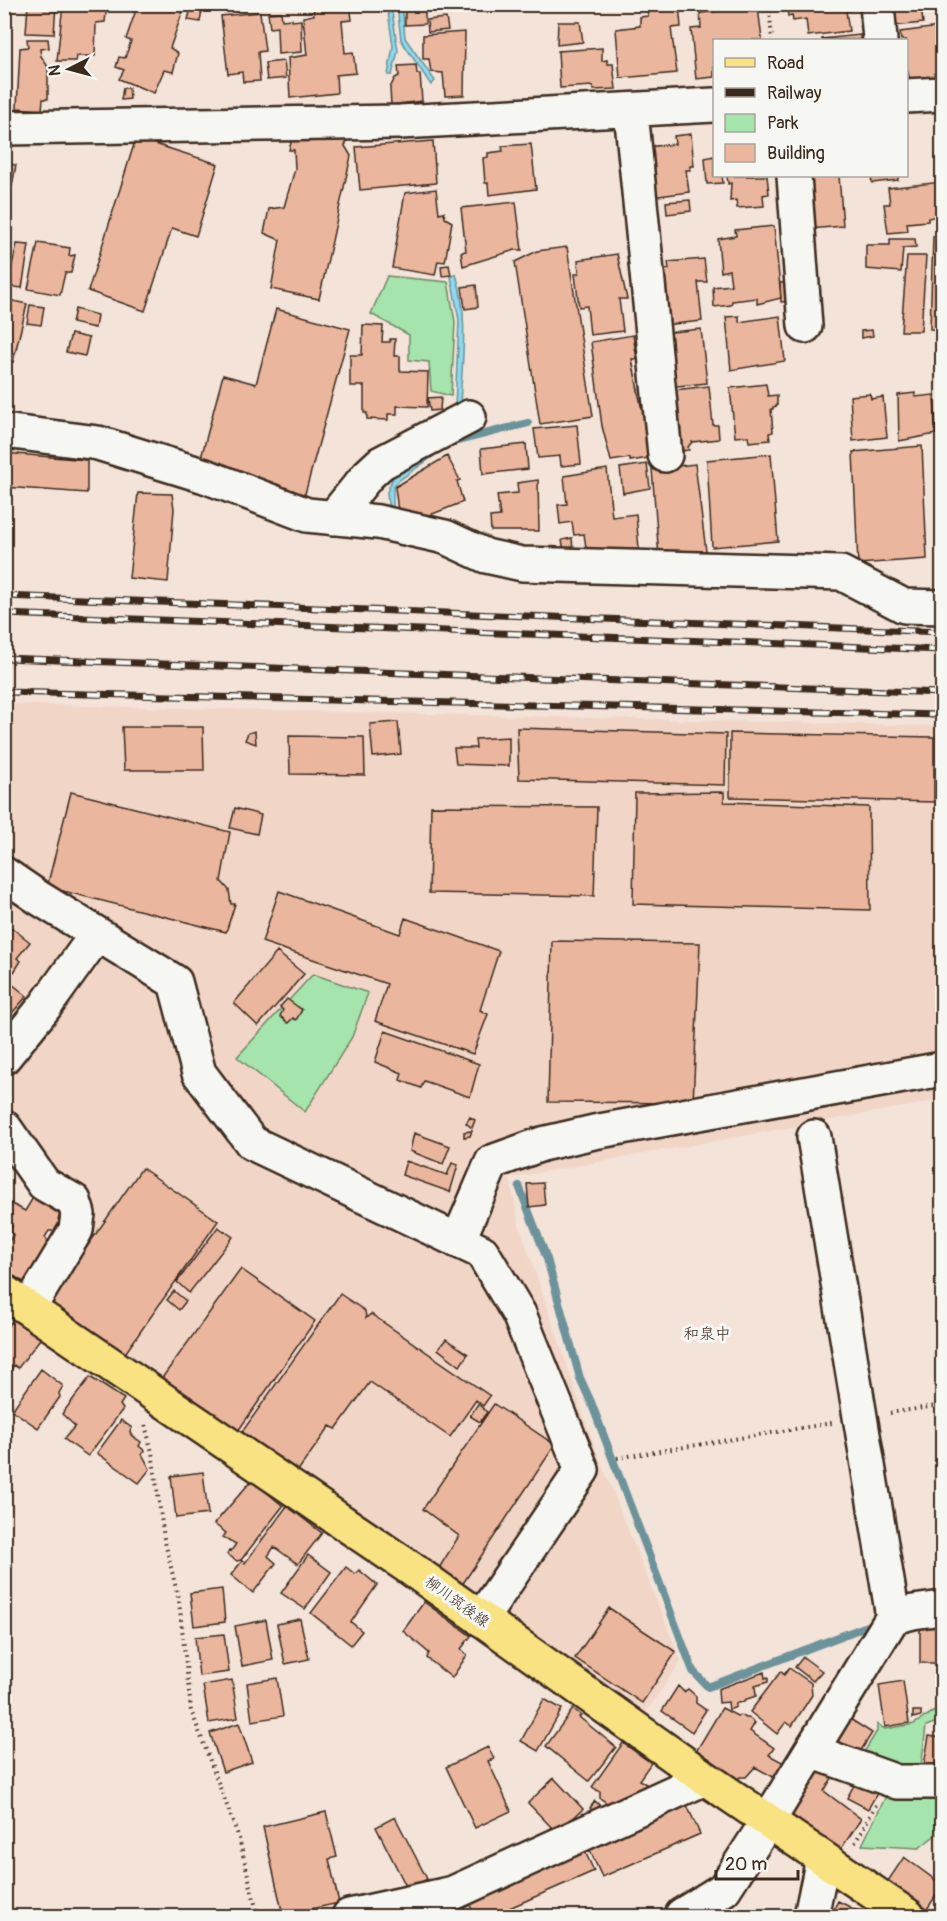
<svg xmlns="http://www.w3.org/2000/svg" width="947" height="1921" viewBox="0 0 947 1921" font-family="Pangolin,'Klee One',sans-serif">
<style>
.built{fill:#f1d6c7}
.green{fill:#a5e4ac;stroke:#708765;stroke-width:1.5}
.water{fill:#8dd9ed;stroke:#6c939a;stroke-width:1.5}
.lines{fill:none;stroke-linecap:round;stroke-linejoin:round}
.stream{stroke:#6c939a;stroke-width:8}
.building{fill:#ebb69e;stroke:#3b2a1e;stroke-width:1.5}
.minor-casing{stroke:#3b2a1e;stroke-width:38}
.major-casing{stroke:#3b2a1e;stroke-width:38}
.path{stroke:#3b2a1e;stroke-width:4;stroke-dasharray:1.5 4.5;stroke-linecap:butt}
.minor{stroke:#f6f6f2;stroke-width:33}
.major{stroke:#f8e281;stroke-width:33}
.rail-casing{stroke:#3b2a1e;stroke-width:7}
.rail{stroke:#f6f6f2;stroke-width:4.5;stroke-dasharray:14;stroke-linecap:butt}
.labels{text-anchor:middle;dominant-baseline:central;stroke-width:6;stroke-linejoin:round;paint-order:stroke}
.street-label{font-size:15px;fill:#3b2a1e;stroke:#f6f6f2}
.neighbourhood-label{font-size:16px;fill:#3b2a1e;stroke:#f6f6f2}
</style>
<rect width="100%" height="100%" fill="#f3e3d9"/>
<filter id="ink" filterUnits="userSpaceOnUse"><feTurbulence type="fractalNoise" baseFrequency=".0167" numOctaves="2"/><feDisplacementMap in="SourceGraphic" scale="12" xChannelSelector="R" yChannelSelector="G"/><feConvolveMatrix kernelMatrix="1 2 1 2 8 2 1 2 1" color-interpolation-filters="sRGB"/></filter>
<g filter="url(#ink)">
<path class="built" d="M4 704 942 726V1100L510 1178 519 1224 594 1445 681 1661 640 1721 41 1306 87 1229 54 1177 5 1108Z"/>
<path class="green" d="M387 276 448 282 455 322 451 396 431 391 429 362 409 360V335L371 314Z
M313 974 368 993 352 1037 305 1112 237 1057Z
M936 1710 942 1714V1720L926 1726 921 1768 907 1775 863 1754 877 1731V1724L885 1729 914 1724Z
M891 1786 938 1788 937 1808 942 1810V1830L919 1848 862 1845Z"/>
<path class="water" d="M387 5H391L398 51 392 75H388L393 46Z
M397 5H402L405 38 435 81 431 85 401 40Z
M456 274C469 316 462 362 460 405L455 407 459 320 451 277Z
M452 440 459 442 444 449 398 481 393 488V513L389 514 387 492 394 475Z"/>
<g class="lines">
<path class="stream" d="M453 442 528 423
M519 1186 547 1259 580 1378 591 1402 693 1671 708 1687 867 1626"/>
</g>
<path class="building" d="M28 4H56L54 34 26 33Z
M63 4H107L105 22 96 23 95 56H77L76 61H57Z
M138 4H173L184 8 170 48 178 53 173 72 164 70 154 93 119 79 124 70 116 67 119 57 125 58 131 41 126 39Z
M192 4H203L200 22 188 20Z
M313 4H350L352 20 342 21 345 53 353 52 356 73 336 75 337 93 290 98 288 58 307 55 303 17 314 15Z
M405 4H450V6L425 9V24L405 25Z
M660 4H679L681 27 671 28 677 73 620 78 616 29 640 26V17L648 16 647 6Z
M779 4H851L852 10 846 11 849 31 808 36 806 19 793 21 792 15 788 16 787 7 779 8Z
M890 4H925L921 6 923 23 893 26Z
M758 7 762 40H714V77L696 79 691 29 701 28 700 13Z
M260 12 265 51 258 52 260 81 243 82 242 72 228 74 221 16Z
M281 12 282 20 292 19V21L301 20 302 52 278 54 277 27 270 28 268 13Z
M446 18 448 30 428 32 427 20Z
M558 22H580L583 42 557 45Z
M939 27 942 55V76L910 80 906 66V40H901L900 32Z
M465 32 464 95 445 96 443 73 431 72 429 59H423V35Z
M860 35V40H822V39Z
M27 39H48L49 48 40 49 41 56 48 67V99H43L42 110 17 108 20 48 28 47Z
M602 48V61L607 60 608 64H613L616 89 593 90 592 86 560 88 558 51Z
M284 61 286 78 267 80 265 63Z
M416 65 417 74H420L422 101 391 105 390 88 395 78 399 76 398 66Z
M57 66 58 74H51L50 67Z
M123 88H129L130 99 121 100Z
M691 134 694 166H690V170H686L689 192 651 197 646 147 675 144 674 136Z
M349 136 345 146 351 156 319 299 271 289 280 240 264 233 269 209 284 207 295 169 294 150H289L291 143 288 139Z
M136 138 218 164 196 236 172 228 145 311 88 291Z
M433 141 436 183 360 190 356 147Z
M531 144 536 189 489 195 488 183H485L483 158 488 157V153L503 151 502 146Z
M714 156V176H722L723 183 707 184 705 158Z
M4 163 16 165 12 186 4 185Z
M727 176H767L769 194 763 195 764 206 737 208 736 200 730 201 731 183 728 184Z
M804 176H839L843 226 809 229Z
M871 176H898V180L872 183Z
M942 182V215L928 218V221L907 223 908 231 888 233 884 204H890L888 188Z
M436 189 439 213 444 212 445 218 452 222 445 262 438 261 435 275 392 268 405 193Z
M690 200 691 211 667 214 666 202Z
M516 202 522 250H515L463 266 461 252 466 251 461 208Z
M774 226 781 298 757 304V298L732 301 731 305 714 307 713 287 731 285 729 270 721 272 718 239 736 236 735 230Z
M942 236V330L930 329 933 237Z
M890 239H915L916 247 903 248 901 272 866 269V245H890Z
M38 243 70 248 69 256 75 255 71 273H65L60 295 28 289Z
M17 244 29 245 22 288 7 286Z
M567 247 593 416 540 424 515 262 537 251Z
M617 254 627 299H619L623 331 590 335 587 306 579 307 575 274 579 273 578 260Z
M907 256H926L921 331H901Z
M704 259 707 282H698L702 321 664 325 661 271 669 269 668 262Z
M449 265 451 275 442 276 441 266Z
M795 282 796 301 781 302 780 283Z
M476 285 478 307 465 309 462 287Z
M4 299 27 304 13 362 4 360Z
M30 305 44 307 41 325 27 323Z
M75 309 97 315 95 328 72 323Z
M276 309 350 329 303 501 225 479 228 466 201 458 223 375 256 384Z
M739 316V322L780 316 785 361 731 370 726 317Z
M363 325 383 326 382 342H390V339H395L394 356H400V371L428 372 427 407 397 406V414H388V420L367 419V413H364V386H350V355H362Z
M701 329 707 383 667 387 662 333Z
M872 330 873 336 861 338V331Z
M71 334 89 338 85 356 66 352Z
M633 335 637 359H632L641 406 647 405 655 457 630 461V458L611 461 602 426 591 342Z
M766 384 768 396 777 395V406L773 407V409H771L773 432 769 433 770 440 749 442 748 436 735 437 730 388Z
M709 386 713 425H718L719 439 692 442 688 447 689 450 682 451V453L677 455 676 446 679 432 674 390Z
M915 393V397L934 395 936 434 899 441 898 395Z
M870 394 871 399 883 397 887 437 853 441 850 396Z
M441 397 440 410 430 411 428 398Z
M577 425 581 464 561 466 560 456 538 458 534 429Z
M526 444 528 469 483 474 481 449Z
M922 446 927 559 858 564 853 452Z
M4 453 87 460V493L4 487Z
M771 454 778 541 712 547 707 460Z
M447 456 460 480 457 481 463 502 425 517 398 511 395 487Z
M647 464 650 488 623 493 620 468Z
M695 464 706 551 659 557 652 469Z
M607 469 612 517 636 514 639 549 587 554 584 534 574 535 572 522 560 524 558 505 567 504 564 476Z
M538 480 539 531H491L490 517 500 516 497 495 518 493 517 483Z
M138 493 172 494 174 509 168 582 129 578Z
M572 538 573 550 564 551 562 540Z
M398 722 401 754 373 757 370 724Z
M122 727H203L204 770H124Z
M517 728 726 734 725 785 519 779Z
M255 731 256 744 245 740 248 733Z
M730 733 934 737V802L730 797Z
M289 736 364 737 365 775 290 774Z
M509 737V766L456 764 454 748H476L475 739Z
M71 792 230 832 221 881 229 890 231 904H235L226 932 47 887Z
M724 792V802L869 807 870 910 633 904 635 793Z
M431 806 597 807 594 896 429 893Z
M235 808 261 815 257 834 230 828Z
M279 891 400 934 405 918 499 951 480 1010 488 1014 473 1054 375 1021 387 984 262 942Z
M4 928 9 932 12 928 30 942 17 958 21 961 14 972 11 971 6 979 27 996 12 1013 4 1007Z
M552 941 700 943 693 1103 548 1102Z
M277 952 304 974 258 1026 234 1003Z
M287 999 302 1010 296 1020 293 1018 288 1023 280 1016 283 1010 280 1007Z
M4 1014 14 1024 4 1033Z
M385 1031 479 1064 470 1097 424 1081 421 1088 400 1080 402 1073 375 1062Z
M470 1117 475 1120 472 1128 466 1123Z
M472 1131 470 1136 464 1137V1132Z
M414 1133 450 1146 443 1164 410 1151Z
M406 1161 447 1175 452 1163 458 1165 450 1192 402 1175Z
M142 1168 218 1221 124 1355 49 1301Z
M543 1183 545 1205 529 1207 527 1184Z
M34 1196 60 1215 58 1219 61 1220 54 1231H49L45 1237 49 1243 30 1286 4 1270V1249L13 1235 10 1231 12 1226 4 1220V1204L6 1201 25 1211Z
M218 1227 233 1237 189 1293 177 1282Z
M241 1269 315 1321 238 1431 162 1378Z
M174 1291 186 1301 179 1310 167 1300Z
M340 1294 365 1311 366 1318 371 1314 490 1396 483 1406 476 1400 450 1437 370 1382 336 1429 330 1426 297 1472 242 1432Z
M16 1316 43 1335 18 1368 14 1365 5 1377 4 1331Z
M446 1339 468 1354 460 1366 438 1349Z
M41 1369 63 1386 59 1393 60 1397 38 1428 12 1410Z
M90 1377 124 1399 120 1405 123 1409 88 1456 64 1439 75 1426 62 1414Z
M478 1404 487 1412 480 1422 470 1416Z
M494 1404 555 1445 462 1585 439 1568 459 1536 423 1509Z
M121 1420 132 1428 130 1431 131 1435 141 1442 139 1446 145 1451 142 1454 150 1469 139 1483 97 1453Z
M203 1472 208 1514 176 1518 171 1476Z
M252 1480 283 1506 241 1560 237 1561 227 1554 229 1550 231 1551 236 1544 223 1537 226 1533 214 1524Z
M287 1506 322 1533 298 1564 274 1547 268 1556 276 1563 253 1593 231 1575 242 1561 245 1563Z
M308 1555 331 1572 305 1609 281 1593Z
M346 1567 355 1574 359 1570 377 1585 351 1622 362 1631 351 1645 311 1613Z
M222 1589 225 1622 194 1626 190 1593Z
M424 1602 471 1636 461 1649 467 1655 452 1678 427 1658 429 1653 403 1631Z
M609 1608 676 1652 642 1703 575 1658Z
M300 1619 309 1659 285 1664 277 1624Z
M920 1619 942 1620V1703L938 1663H920Z
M266 1620 273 1660 242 1666 235 1626Z
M224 1634 229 1672 199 1676 195 1637Z
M803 1657 822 1671 813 1681 795 1667Z
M789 1668 811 1683 812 1695 792 1726 786 1722 777 1734 750 1712 781 1671 784 1675Z
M764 1672 765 1678 768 1677V1682L755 1686 756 1696 744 1700V1702L736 1703V1707L729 1710 728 1702 719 1703 718 1689Z
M277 1678 283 1716 252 1721 247 1683Z
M232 1680 238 1718 209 1723 203 1685Z
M903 1681 909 1723 885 1727 879 1685Z
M678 1686 684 1692 688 1689 696 1696V1703L706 1710 692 1732 662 1711Z
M544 1699 562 1709 538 1751 521 1741Z
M722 1708 737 1716 741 1715 746 1718H749L755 1723 750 1731 774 1748 769 1755 784 1763 775 1778 755 1767 746 1777H740L736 1782 695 1753Z
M573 1709 581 1715 579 1717 616 1747 589 1781 546 1746Z
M913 1711H921V1716L913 1718Z
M850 1719 872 1733 860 1752 853 1747 848 1754 833 1746Z
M239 1723 252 1762 223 1772 210 1733Z
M929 1736 942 1738V1766L924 1765Z
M623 1743 651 1763 639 1780 646 1784 632 1803 620 1812 600 1798V1792L592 1787Z
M488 1747 494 1759 488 1761 511 1811 475 1828 446 1767Z
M825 1761 837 1770 824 1791 861 1819 839 1852 788 1815Z
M859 1776 880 1788 868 1809 847 1798Z
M554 1778 583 1809 557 1833 528 1803Z
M595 1801 609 1814 604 1820 590 1808Z
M685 1801 700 1834 602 1877 587 1844Z
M326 1812 337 1857 329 1859 339 1903 283 1915 263 1827Z
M395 1817 427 1879 408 1890 376 1827Z
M583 1847 594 1871 491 1916H475L467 1899Z
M904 1857 942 1885V1887L925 1912 886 1884Z
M838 1901 866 1915 865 1916H830Z
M463 1903 466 1916H417Z"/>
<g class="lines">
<defs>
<path id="minor" d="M877 4 880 40
M906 96 942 94
M631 111 665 455
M4 128 400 122 714 105
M794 176 805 326
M4 431 98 443 205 476 307 515 378 522 445 537 486 556 522 564 841 573 904 606 942 607
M333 518 368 475 381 463 469 417
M4 874 39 898 175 982 199 1073 252 1143 482 1252 519 1314 582 1470 481 1619
M4 1057 46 1005 97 934
M4 1127 44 1184 74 1201 78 1214 76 1230 29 1308
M814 1137 893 1617
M458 1241 492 1162 542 1144 594 1132 942 1069
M811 1751 897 1782H942
M682 1915 724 1889 768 1821 893 1617 913 1612 942 1608
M349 1916 453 1893 705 1778
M811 1916 823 1859"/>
<path id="major" d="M4 1292 410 1568 705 1778 908 1916"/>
</defs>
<use href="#minor" class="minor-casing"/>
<use href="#major" class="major-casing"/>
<path class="path" d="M769 4 772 40
M890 1413 942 1405
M145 1425 152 1452 164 1538 179 1601 191 1710 239 1838 258 1916
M617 1458 832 1423
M855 1843 876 1805"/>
<use href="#minor" class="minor"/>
<use href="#major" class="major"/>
<defs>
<path id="rail" d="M4 596 942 632
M4 614 942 650
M4 658 942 693
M4 692 942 715"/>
</defs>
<use href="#rail" class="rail-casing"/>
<use href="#rail" class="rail"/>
</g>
</g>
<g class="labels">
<g class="street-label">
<text transform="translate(457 1602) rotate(36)">柳川筑後線</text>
</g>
<g class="neighbourhood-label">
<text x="707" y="1334">和泉中</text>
</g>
</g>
<rect width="947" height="1921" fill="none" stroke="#f6f6f2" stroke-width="24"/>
<rect x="12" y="12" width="923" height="1897" fill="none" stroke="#3b2a1e" stroke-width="2" filter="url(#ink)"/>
<rect x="713" y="39" width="195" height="138" fill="#f6f6f2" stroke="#aba49d" stroke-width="1.5"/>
<rect x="725" y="58" width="30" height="9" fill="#f8e281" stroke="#aba49d" stroke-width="1.5"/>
<text x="767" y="69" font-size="18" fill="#3b2a1e">Road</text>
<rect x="725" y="88" width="30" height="9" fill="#3b2a1e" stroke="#aba49d" stroke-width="1.5"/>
<text x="767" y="99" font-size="18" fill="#3b2a1e">Railway</text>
<rect x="725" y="114" width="30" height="18" fill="#a5e4ac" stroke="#aba49d" stroke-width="1.5"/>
<text x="767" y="129" font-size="18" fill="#3b2a1e">Park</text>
<rect x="725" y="144" width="30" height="18" fill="#ebb69e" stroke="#aba49d" stroke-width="1.5"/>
<text x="767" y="159" font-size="18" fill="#3b2a1e">Building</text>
<g transform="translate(69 69) rotate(264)" stroke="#f6f6f2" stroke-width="4.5" paint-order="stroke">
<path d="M0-4.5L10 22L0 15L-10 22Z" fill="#3b2a1e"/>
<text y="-9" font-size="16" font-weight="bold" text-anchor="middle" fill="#3b2a1e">N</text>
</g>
<path d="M716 1870v9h82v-9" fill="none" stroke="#3b2a1e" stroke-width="3"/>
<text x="725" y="1870" font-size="18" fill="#3b2a1e" stroke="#f6f6f2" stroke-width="4.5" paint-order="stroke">20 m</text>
</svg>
